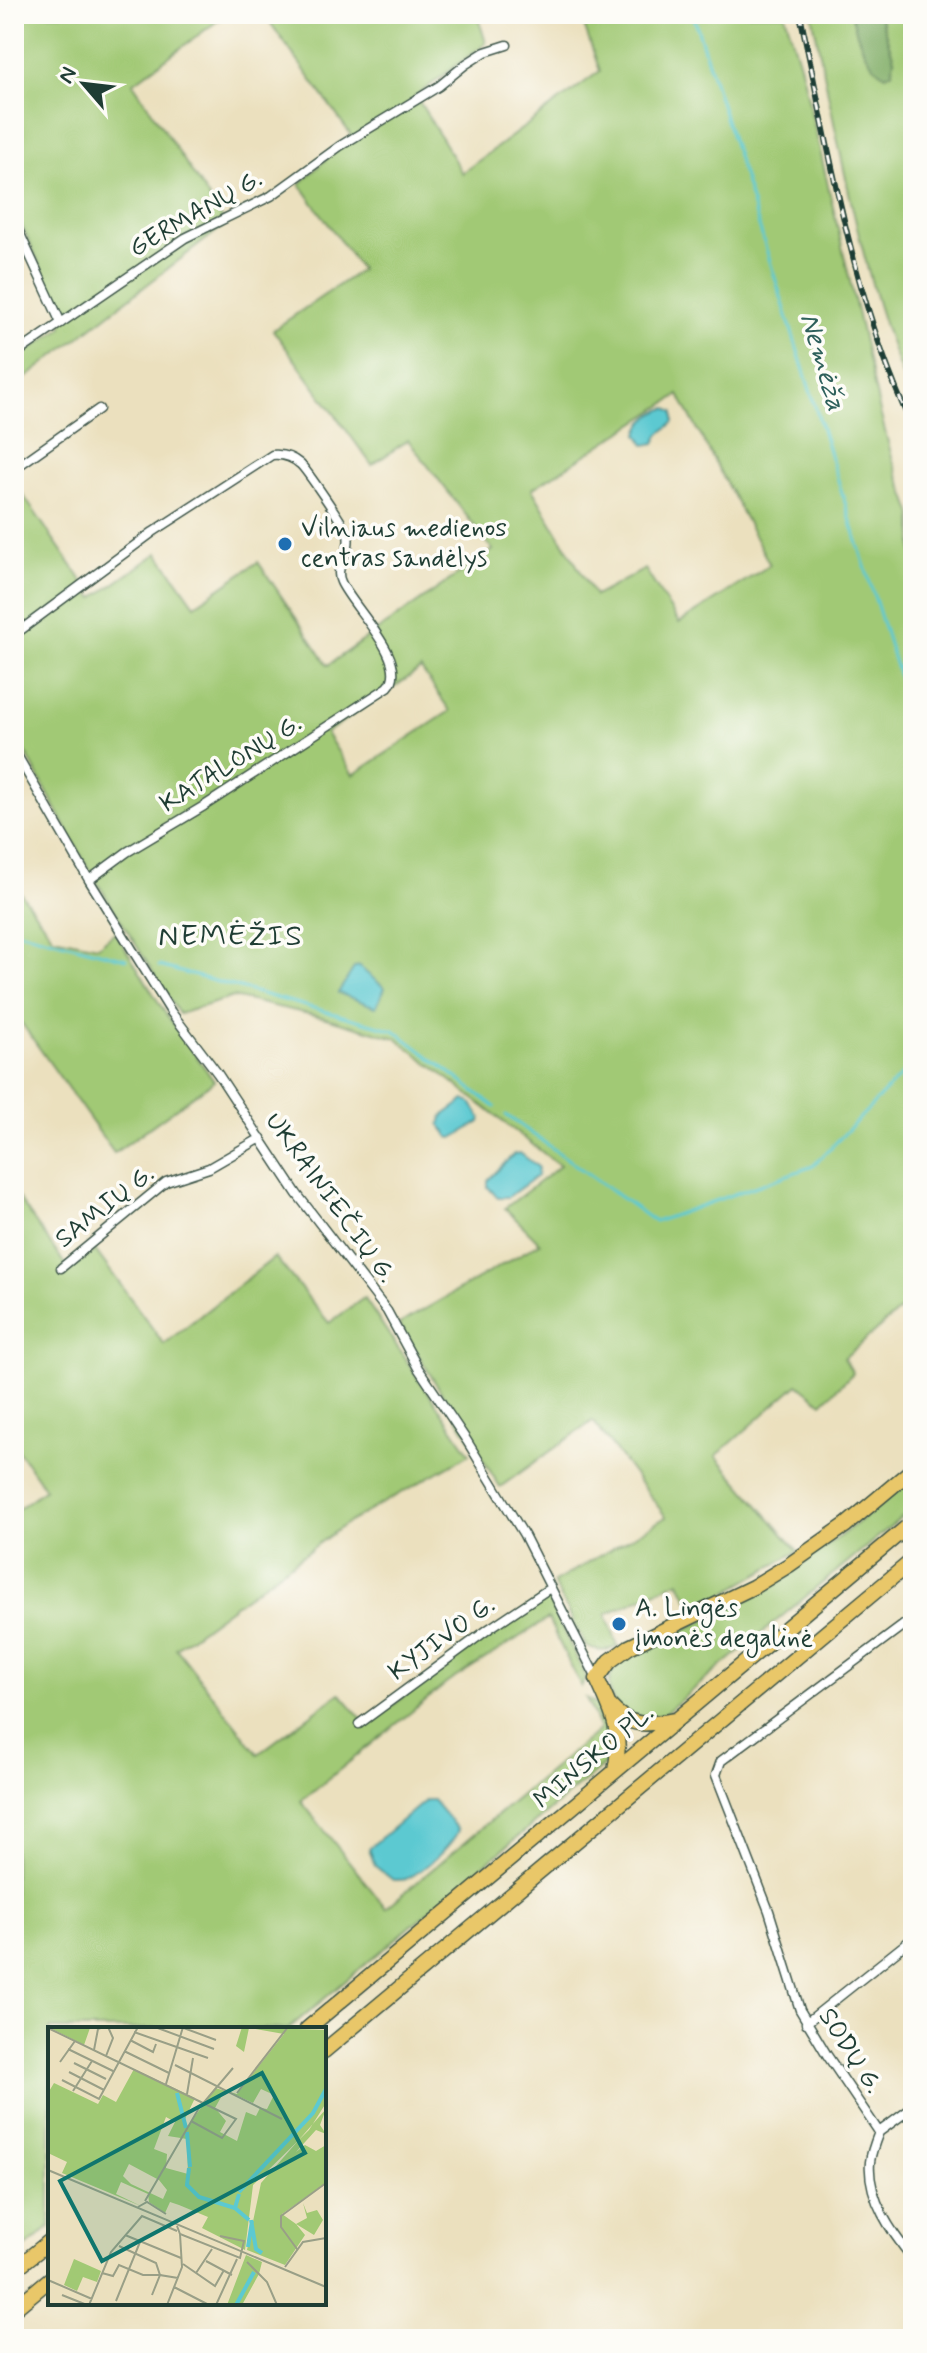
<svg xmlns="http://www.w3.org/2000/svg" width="927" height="2353" viewBox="0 0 927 2353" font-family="Mynerve,sans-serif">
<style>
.green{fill:#a1c974;stroke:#608354;stroke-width:2;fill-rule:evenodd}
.forest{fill:#80ad66;stroke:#50754d;stroke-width:2}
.water{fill:#5cc9d1;stroke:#3e8382;stroke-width:2}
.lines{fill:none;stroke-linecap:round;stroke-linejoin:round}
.stream{stroke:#5cc9d1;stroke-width:3}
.street-casing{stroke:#3e5549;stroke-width:11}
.highway-casing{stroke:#3e5549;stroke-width:17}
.street{stroke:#fff;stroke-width:8}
.highway{stroke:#e9c769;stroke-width:14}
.rail-casing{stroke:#1f3d34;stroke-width:6}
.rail{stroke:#fdfcf7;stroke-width:3;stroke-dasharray:9;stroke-linecap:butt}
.poi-dot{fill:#1f6fb2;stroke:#fdfcf7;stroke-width:3}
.labels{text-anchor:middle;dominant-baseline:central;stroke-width:7;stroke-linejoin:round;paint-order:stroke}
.street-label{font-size:26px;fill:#1f3d34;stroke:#fdfcf7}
.poi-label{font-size:26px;fill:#1f3d34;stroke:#fdfcf7;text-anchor:start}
.water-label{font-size:28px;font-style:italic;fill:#2e605b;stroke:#fdfcf7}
.quarter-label{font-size:30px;letter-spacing:2px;fill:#1f3d34;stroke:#fdfcf7}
.inset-river{fill:none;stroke:#5cc9d1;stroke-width:4}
.inset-road{fill:none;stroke:#999f87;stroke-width:2}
.view{fill:#0f766e;fill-opacity:0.15;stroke:#0f766e;stroke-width:4}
.inset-edge{fill:none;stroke:#1f3d34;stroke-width:4}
</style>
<rect width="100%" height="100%" fill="#fdfcf7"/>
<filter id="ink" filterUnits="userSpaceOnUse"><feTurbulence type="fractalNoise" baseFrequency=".0125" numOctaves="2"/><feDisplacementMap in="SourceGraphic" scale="16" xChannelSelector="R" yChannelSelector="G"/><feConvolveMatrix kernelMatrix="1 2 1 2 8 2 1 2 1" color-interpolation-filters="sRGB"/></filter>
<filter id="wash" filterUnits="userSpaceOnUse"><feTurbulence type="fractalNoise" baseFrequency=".006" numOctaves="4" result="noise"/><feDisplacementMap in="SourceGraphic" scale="32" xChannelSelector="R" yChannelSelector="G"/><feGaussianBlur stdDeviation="1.8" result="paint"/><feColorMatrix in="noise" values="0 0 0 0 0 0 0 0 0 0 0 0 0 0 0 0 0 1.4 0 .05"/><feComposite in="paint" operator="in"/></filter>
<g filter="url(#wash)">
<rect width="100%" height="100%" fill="#ebe0be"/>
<path class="green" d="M14 14H227L133 83 226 224 14 387V361L63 327V315L14 209Z
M264 14H477L486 43 416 96 462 173 600 71 580 14H785L801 68 881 416 893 461 913 515V1299L844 1358 853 1373 822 1403 798 1384 716 1456 798 1551 706 1604 699 1606 691 1604 679 1581 606 1614 618 1647C606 1651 597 1653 586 1646L553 1583 666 1517 593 1421 500 1487 399 1324 540 1243 505 1208 560 1166 396 1038 322 1017 233 997 179 1014 87 866 14 731V482L94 598 158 553 195 605 258 562 328 665 493 550 408 440 372 465 273 330 361 270 300 184 351 135ZM679 395 770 565 679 623 645 569 595 596 532 489ZM421 669 450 711 353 775 326 733Z
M812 14H851L862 46 894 59 879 14H913V403C861 278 839 145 812 14Z
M14 884 53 937 98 946 115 932 164 1011 214 1081 114 1153 20 1021 14 1025Z
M14 1192 69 1270 95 1250 164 1344 275 1257 329 1323 364 1298 470 1454 344 1525 176 1648 258 1754 340 1693 367 1725 440 1669 546 1595 586 1677 581 1687 548 1619 447 1683 301 1801 386 1908 600 1729 586 1698C599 1702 614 1730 614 1743 614 1751 610 1757 606 1763L288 2029H50V2227L14 2257V1512L45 1489 14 1445Z
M913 1477V1508L665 1713C624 1731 590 1689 621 1661 636 1648 658 1643 675 1634 703 1621 730 1607 756 1592 813 1560 863 1519 913 1477Z"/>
<path class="forest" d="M851 14H879L894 59 892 72 886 75C865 66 857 34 851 14Z"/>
<path class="water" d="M667 408 674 412V422L659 435 655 443 645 445 638 434C641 421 654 412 667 408Z
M358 966 385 988 376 1007 338 993 354 968Z
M465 1100 472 1104 481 1118 480 1122 453 1138 449 1137 440 1124 443 1116Z
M520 1153 538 1167 537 1176 508 1197H497L488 1187V1180L514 1154Z
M426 1800H433L458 1830C453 1845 421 1873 406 1879 404 1880 395 1880 393 1880L375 1866 369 1848Z"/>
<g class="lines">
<path class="stream" d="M693 14 913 721
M14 930 126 959
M159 966 394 1030 495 1107
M506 1115 655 1222 813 1166 913 1063"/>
</g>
</g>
<g filter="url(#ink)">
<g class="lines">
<defs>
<path id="street" d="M14 221 61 323
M14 355 185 238 271 196 340 146 439 86 466 64 485 52 507 45
M14 469 99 409
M14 635 153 532 272 455C282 454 292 457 300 464 306 469 347 529 348 535 352 553 333 566 341 582 352 607 411 662 388 687L204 806 127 852 89 880
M14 750 89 880 171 1012 218 1074 297 1194 387 1311 418 1368 467 1441 524 1535 597 1679
M61 1268 166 1182 209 1168 261 1138
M913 1618 721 1761 716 1775 769 1911 800 2010 827 2055 879 2132C875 2142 871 2152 870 2162 867 2198 892 2233 913 2259
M359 1724 490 1628 550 1588
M806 2023 913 1938
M879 2132 913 2107"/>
<path id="highway" d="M610 1706C629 1728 648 1725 674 1720
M615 1771C623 1733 613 1713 597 1679L610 1661 629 1647 753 1587 789 1565 846 1525 913 1469
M307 2029 913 1522
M324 2051 913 1560
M14 2270 50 2241
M14 2309 50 2279"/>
</defs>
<use href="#street" class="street-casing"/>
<use href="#highway" class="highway-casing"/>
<use href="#street" class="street"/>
<use href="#highway" class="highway"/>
<defs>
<path id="rail" d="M800 14C830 154 852 297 913 428"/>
</defs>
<use href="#rail" class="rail-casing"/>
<use href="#rail" class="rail"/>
</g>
</g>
<g class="poi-dot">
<circle cx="285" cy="544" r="8"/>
<circle cx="619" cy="1624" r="8"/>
</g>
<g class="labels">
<g class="street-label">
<text transform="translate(196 214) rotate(-30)">GERMANŲ G.</text>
<text transform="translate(231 764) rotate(-32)">KATALONŲ G.</text>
<text transform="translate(330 1198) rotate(54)">UKRAINIEČIŲ G.</text>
<text transform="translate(105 1207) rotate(-38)">SAMIŲ G.</text>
<text transform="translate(442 1639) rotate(-36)">KYJIVO G.</text>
<text transform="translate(594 1757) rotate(-40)">MINSKO PL.</text>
<text transform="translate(850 2051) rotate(57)">SODŲ G.</text>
</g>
<g class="poi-label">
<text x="301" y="529">Vilniaus medienos<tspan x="301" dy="30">centras sandėlys</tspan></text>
<text x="635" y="1609">A. Lingės<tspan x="635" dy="30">įmonės degalinė</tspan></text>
</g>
<g class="water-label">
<text transform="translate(822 362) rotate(73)">Nemėža</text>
</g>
<g class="quarter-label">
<text x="231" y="936">NEMĖŽIS</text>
</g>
</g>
<g transform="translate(48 2027)">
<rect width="278" height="278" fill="#ebe0be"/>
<path d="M0 0H54L42 1 36 18ZM194 0 278 3V76L261 103 205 158 197 223 154 201 160 190 131 178 122 175 117 186 101 175 100 167 73 155 68 167 93 179 14 146 19 135 0 126V66L6 56 50 77 55 68 68 75 86 42 147 71 136 94 140 99 167 61 189 67 236 7 201 1 196 25 188 19ZM213 62 226 68 219 82 212 81 208 89 198 85 189 114 172 105 178 94 167 81 177 63 205 76ZM118 90 127 95 120 109 139 112 140 147 118 141 119 127 106 122ZM81 137 111 153 119 163 115 172 83 157 75 149ZM278 82 272 98 278 107 268 103 248 125 257 118 268 124 278 118V156L234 187 248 197 259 191 255 176 259 186 269 183 275 193 266 208 248 197 257 208 237 238 199 223 213 156ZM198 228 214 235 211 247 194 278H179ZM26 232 53 244 49 255 35 250 29 264 16 258Z" fill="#a1c974" fill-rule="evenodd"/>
<path class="inset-river" d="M129 66 138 101M139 105 142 140M141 141 139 158 151 170 187 181M191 165 265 86 278 62M191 167 187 181 201 193M203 193 208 222 214 226M200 220 204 194M188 278 206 245"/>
<path class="inset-road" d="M107 0 166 22M133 0 168 13M0 1 188 92 174 111 143 94M86 5 160 31M82 13 105 25 108 17M20 22 65 44M46 23 50 2 55 0M76 24 121 46M58 29 65 11 60 0M12 35 27 14M71 35 90 0M26 36 58 52M127 38 234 92M21 45 56 63M14 53 51 72 71 35M118 57 135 0M25 64 44 34M189 66 240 0M139 67 145 31M0 143 278 260M97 174 151 81 185 41M90 180 99 175 118 187M129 199 132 207 192 231 196 214 172 209M77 208 133 231M71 219 108 236 112 248 130 251M249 222 233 200V189L278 156M158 234 184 248M199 235 219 255 229 278M135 237 167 259 176 243M237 240 255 215 278 211M54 246 65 249 71 238 95 248H112L104 268M148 246 164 222M0 253 44 272M126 260 161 278M14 268 39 278M68 274 92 215M41 278 63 225 94 189 129 204M119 278 134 240 132 207M168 278 189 232"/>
<path class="view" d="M214 46 257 126 54 234 12 154Z"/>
<rect width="278" height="278" class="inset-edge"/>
</g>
<rect width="927" height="2353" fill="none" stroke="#fdfcf7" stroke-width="48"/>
<g transform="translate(84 84) rotate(298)" stroke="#fdfcf7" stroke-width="6" paint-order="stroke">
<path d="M0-6L14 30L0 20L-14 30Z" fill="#1f3d34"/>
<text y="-12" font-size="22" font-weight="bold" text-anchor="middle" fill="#1f3d34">N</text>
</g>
</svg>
